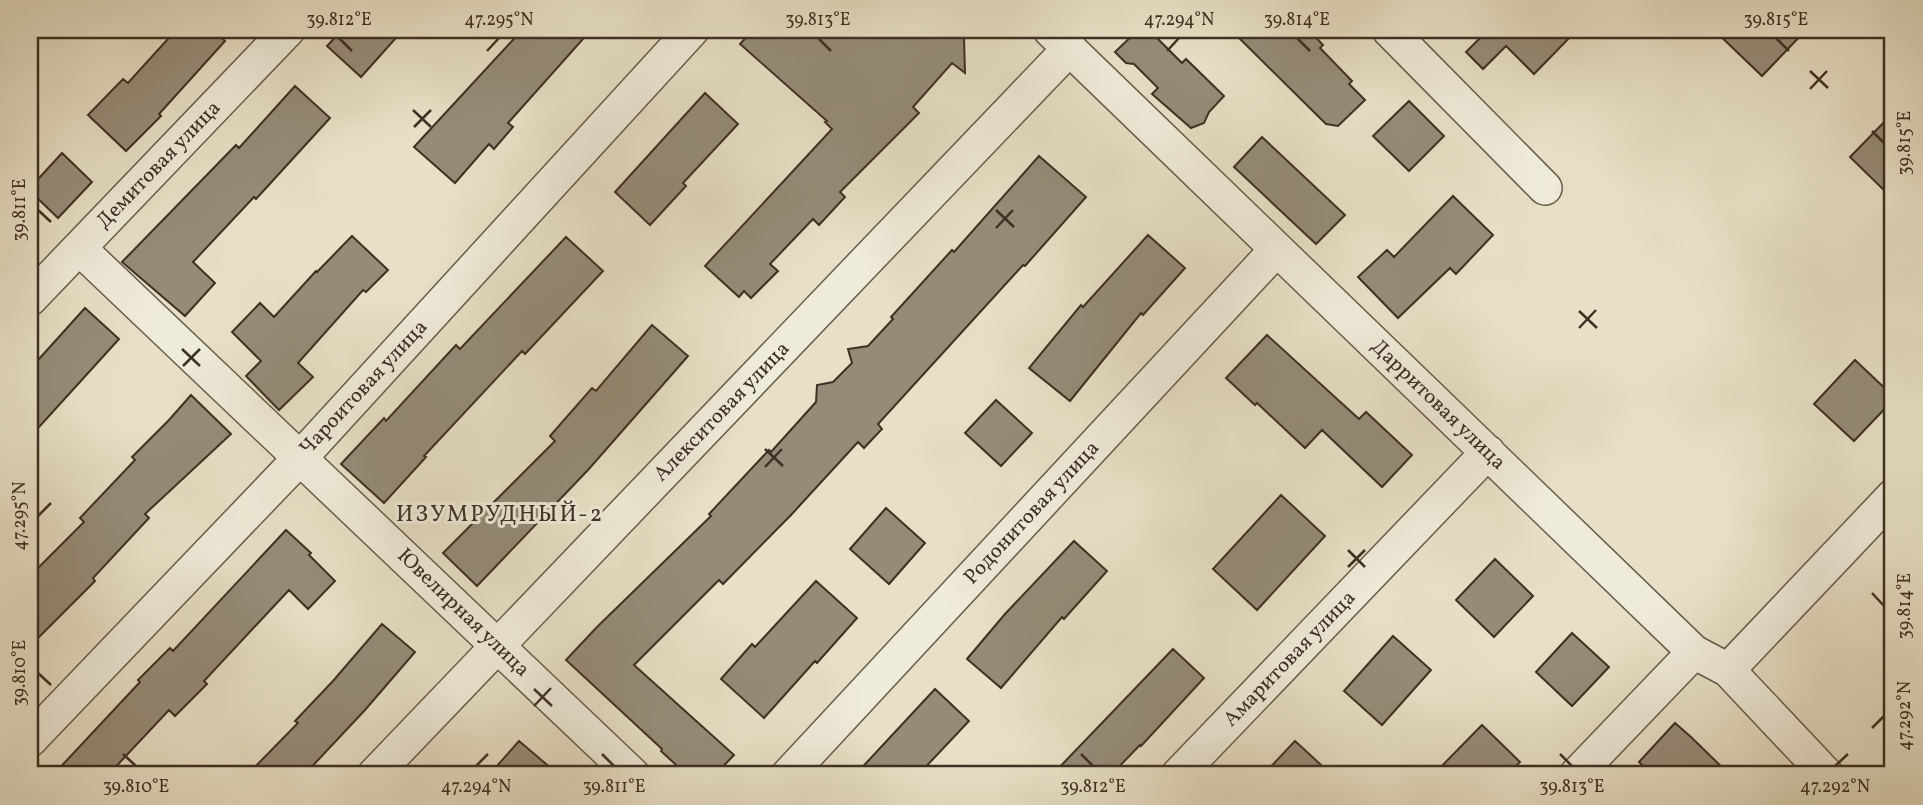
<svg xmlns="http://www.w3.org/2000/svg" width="1923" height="805" viewBox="0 0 1923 805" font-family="Vollkorn,serif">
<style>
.building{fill:#958c78;stroke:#3d3024;stroke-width:2}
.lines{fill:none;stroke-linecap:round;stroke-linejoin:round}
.minor-casing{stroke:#685c4c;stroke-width:36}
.minor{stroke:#efebda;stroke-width:33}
.ticks{fill:none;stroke:#3d3024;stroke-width:2.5}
.labels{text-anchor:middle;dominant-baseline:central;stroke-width:6;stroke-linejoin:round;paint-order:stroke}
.street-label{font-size:21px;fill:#3d3024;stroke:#efebda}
.neighbourhood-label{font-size:23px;letter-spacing:2px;fill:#3d3024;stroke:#efebda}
.neatline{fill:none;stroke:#3d3024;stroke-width:2.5}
.ticks-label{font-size:18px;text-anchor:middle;fill:#3d3024}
</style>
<rect width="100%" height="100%" fill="#e7e0c6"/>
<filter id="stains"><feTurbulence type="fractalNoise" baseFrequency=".00286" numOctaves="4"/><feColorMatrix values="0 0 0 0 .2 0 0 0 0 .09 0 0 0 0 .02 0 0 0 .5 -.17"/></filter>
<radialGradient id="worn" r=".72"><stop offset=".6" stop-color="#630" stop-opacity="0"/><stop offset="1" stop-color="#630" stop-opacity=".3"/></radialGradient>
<path class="building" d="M176 30H213L225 41 159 114 161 116 126 151 88 115 123 79 128 83Z
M342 30H403L361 77 327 46Z
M522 30H591L508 123 513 127 494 149 489 144 455 183 414 147Z
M753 30H957L964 37 965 73 952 63 913 107 919 113 840 192 845 197 819 225 813 219 770 264 778 271 751 298 744 291 739 297 705 266 832 129 825 122 827 121 740 44Z
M1138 30H1149L1182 63 1186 59 1224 96 1209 112 1204 123 1191 128 1152 94 1158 88 1134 64 1126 63 1115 52Z
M1231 30H1309L1323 45 1320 48 1352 81 1349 84 1365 100 1338 126 1326 124Z
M1488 30H1577L1534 74 1506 46 1483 69 1466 52Z
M1714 30H1806L1762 76Z
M295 86 330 118 256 199 254 197 193 262 215 283 185 316 122 262 236 145 239 148Z
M705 93 738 124 683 183 686 186 650 225 615 192Z
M1409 101 1444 136 1409 171 1373 136Z
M1893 113V199L1850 157Z
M1262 137 1345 215 1316 244 1234 167Z
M62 153 92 182 58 218 30 191V188Z
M1039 156 1086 197 1025 266 1023 265 878 424 882 429 864 448 858 442 791 515 723 584 719 580 634 665 734 755 715 775H687L661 751 662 749 566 660 597 627 711 516 709 514 769 450 771 452 816 402 817 385 833 382 852 363 848 349 868 346 893 319 891 317 952 250 954 252Z
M1453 196 1493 235 1456 274 1450 268 1398 318 1358 277 1387 250 1394 257Z
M1148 235 1185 268 1143 315 1141 313 1070 401 1029 368 1081 305 1083 307Z
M352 236 388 270 366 292 363 290 298 363 313 377 279 410 246 376 261 361 232 332 260 303 274 317 316 271 317 272Z
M566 237 603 271 525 354 522 351 424 456 426 457 384 503 341 464 384 418 386 421 456 345 460 349Z
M85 308 119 339 30 437V369Z
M652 325 688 356 588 470 477 586 443 553 555 441 550 436 592 388 596 391Z
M1267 335 1359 419 1366 412 1412 455 1382 487 1322 430 1305 448 1257 403 1255 405 1226 378Z
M1855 360 1893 396V400L1854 441 1814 404Z
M191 395 231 434 145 514 149 518 93 578 95 581 30 646V576L84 522 80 518 135 460 132 457 169 420Z
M996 400 1032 433 1001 466 965 433Z
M1281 495 1325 536 1257 610 1213 569Z
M886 508 925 543 889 584 850 549Z
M286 530 311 553 309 555 335 581 308 609 289 590 204 681 207 684 175 716 169 710 108 775H53L140 682 138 680 170 648 173 651Z
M1074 541 1107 571 1064 619 1062 617 1001 688 967 659 1005 614Z
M1495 559 1533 596 1494 637 1456 600Z
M816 581 857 618 817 663 815 661 764 718 721 679 752 644 755 647Z
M382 624 415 652 365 710 304 775H247L298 723 295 721 333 681Z
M1572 633 1609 667 1572 706 1536 672Z
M1393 636 1431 670 1382 725 1344 691Z
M1173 649 1204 678 1141 746 1140 745 1111 775H1052Z
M935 689 969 721 918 775H855Z
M1675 723 1691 737 1730 775H1653L1639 762Z
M1482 725 1520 762 1507 775H1433Z
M519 741 559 775H489Z
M1295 741 1332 775H1263Z"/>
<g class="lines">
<defs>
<path id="minor" d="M1050 30 1694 652 1728 670 1827 775
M1389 30 1545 188
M79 248 633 775
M30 299 288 30
M1728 670 1893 496
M30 740 301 457 692 30
M374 775 1070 48
M788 775 1276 250
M1178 775 1488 452
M1576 775 1694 652"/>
</defs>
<use href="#minor" class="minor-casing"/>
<use href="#minor" class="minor"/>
</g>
<path class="ticks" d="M339 38 352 51M818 38 831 51M1297 38 1310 51M1776 38 1789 51M487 51 499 38M1167 51 1179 38M1810 71 1828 88M1810 89 1827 71M413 110 431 127M414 127 431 110M1872 131 1884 143M38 210 51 222M996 210 1014 227M996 228 1013 210M1579 311 1597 328M1579 328 1596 310M182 349 200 366M183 366 200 349M765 449 783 466M765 467 782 449M38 516 51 503M1348 550 1365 567M1348 567 1365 550M1872 593 1884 606M38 673 51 685M534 689 552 706M534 706 551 688M1872 728 1884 716M123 754 136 766M602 754 614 766M1081 754 1093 766M1560 754 1572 766M476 766 488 754M1835 766 1848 754"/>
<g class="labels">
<g class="street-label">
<text transform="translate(159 165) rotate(-46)">Демитовая улица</text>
<text transform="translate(364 388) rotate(-47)">Чароитовая улица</text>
<text transform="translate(1438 405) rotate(44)">Дарритовая улица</text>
<text transform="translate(722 412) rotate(-46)">Алекситовая улица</text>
<text transform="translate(1032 513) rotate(-47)">Родонитовая улица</text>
<text transform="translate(463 613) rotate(44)">Ювелирная улица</text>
<text transform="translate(1290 659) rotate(-46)">Амаритовая улица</text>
</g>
<g class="neighbourhood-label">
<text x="500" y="515">ИЗУМРУДНЫЙ-2</text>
</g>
</g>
<rect width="1923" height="805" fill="none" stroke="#e7e0c6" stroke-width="77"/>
<rect x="38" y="38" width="1846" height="728" class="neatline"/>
<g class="ticks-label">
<text x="339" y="25">39.812°E</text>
<text x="499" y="25">47.295°N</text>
<text x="818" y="25">39.813°E</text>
<text x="1179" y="25">47.294°N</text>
<text x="1297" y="25">39.814°E</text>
<text x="1776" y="25">39.815°E</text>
<text transform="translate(1904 143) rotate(-90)" y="6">39.815°E</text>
<text transform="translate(19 210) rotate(-90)" y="6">39.811°E</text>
<text transform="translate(19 516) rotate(-90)" y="6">47.295°N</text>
<text transform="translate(1904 606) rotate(-90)" y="6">39.814°E</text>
<text transform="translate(19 673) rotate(-90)" y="6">39.810°E</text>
<text transform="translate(1904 716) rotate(-90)" y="6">47.292°N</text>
<text x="136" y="792">39.810°E</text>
<text x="476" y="792">47.294°N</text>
<text x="614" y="792">39.811°E</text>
<text x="1093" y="792">39.812°E</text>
<text x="1572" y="792">39.813°E</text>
<text x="1835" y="792">47.292°N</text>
</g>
<rect width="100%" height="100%" filter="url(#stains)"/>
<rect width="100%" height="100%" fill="url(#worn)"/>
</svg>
